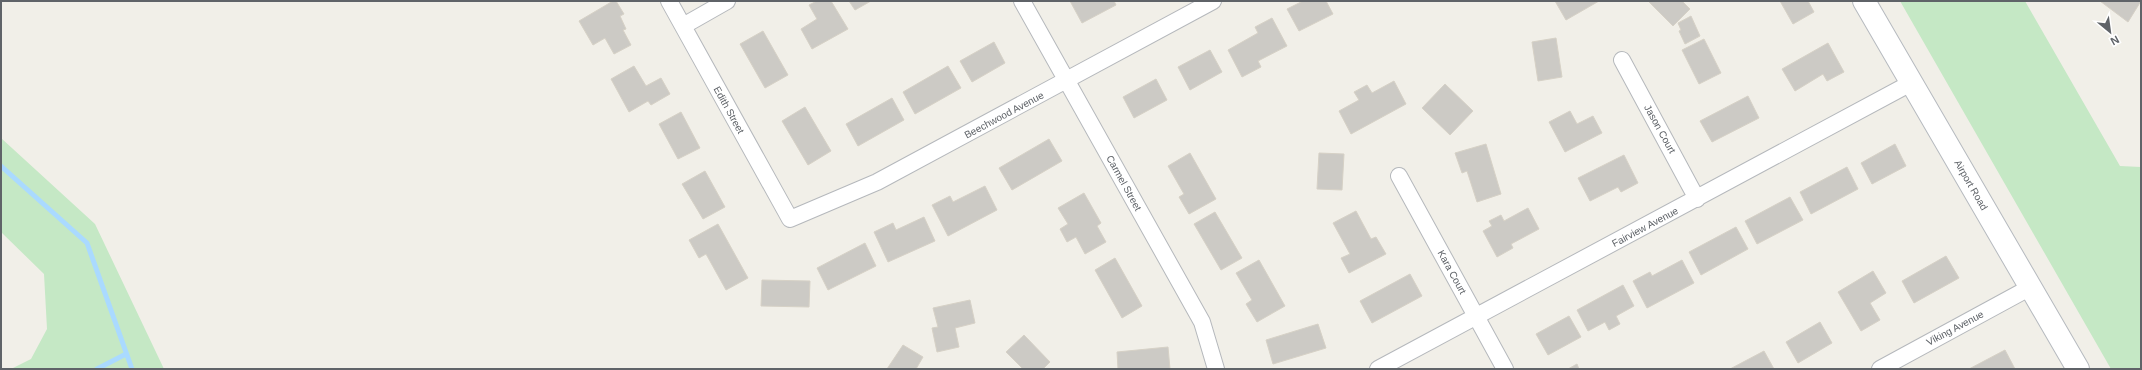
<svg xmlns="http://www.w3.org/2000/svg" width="2142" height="370" viewBox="0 0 2142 370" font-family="Arial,sans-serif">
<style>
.green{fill:#c5e8c5}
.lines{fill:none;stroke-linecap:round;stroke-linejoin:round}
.stream{stroke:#aadaff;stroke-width:5}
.building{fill:#cccac5;stroke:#d6d1c6}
.minor-casing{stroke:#b5b8bc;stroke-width:18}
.secondary-casing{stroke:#b6babf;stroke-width:24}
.minor{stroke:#fff;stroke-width:16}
.secondary{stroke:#fff;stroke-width:22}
.labels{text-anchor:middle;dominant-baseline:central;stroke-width:3;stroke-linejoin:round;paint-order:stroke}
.street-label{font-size:10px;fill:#5f6368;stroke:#fff}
</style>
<rect width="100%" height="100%" fill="#f1efe8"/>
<path class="green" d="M1900 1H2025L2120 166 2141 167V369H2111Z
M1 138 95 224 164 369H11L31 359 47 329 44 274 1 232Z"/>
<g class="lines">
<path class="stream" d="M1 166 87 243 132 369
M97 369 126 354"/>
</g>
<path class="building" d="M613 1H616L624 14 620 16 626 29 623 30 631 45 614 54 605 38 593 45 579 21Z
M817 1H831L848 29 812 49 801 29 817 19 809 5Z
M849 1H871L855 10Z
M1070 1H1114L1116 5 1082 23Z
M1303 1H1326L1333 14 1299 31 1287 9Z
M1555 1H1599L1566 20Z
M1648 1H1682L1690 9 1673 26Z
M1780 1H1808L1814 12 1793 24Z
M2100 1H2141L2128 22Z
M1691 16 1700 36 1685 44 1679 31 1681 30 1678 23Z
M1272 18 1287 46 1258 61 1261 67 1242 77 1228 50 1258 33 1255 27Z
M763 31 788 75 765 88 740 44Z
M1556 38 1562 77 1538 81 1532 42Z
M1704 39 1721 73 1699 84 1682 50Z
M994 42 1005 63 972 82 960 61Z
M1828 43 1844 72 1827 81 1823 74 1795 91 1782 69Z
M1210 50 1222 72 1190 90 1178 67Z
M634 66 646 86 661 78 670 94 651 105 648 101 629 112 611 79Z
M948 66 961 88 915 114 903 92Z
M1156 79 1167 100 1134 118 1123 97Z
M1394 81 1406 104 1351 134 1339 111 1359 100 1354 92 1367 85 1372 93Z
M1445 84 1473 111 1450 135 1422 108Z
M1748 96 1759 118 1712 142 1700 121Z
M892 98 904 120 858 146 846 124Z
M805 107 831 151 808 165 782 121Z
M1570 111 1577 124 1593 116 1602 133 1565 152 1549 122Z
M681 112 700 148 678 159 659 124Z
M1049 139 1062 161 1012 190 999 168Z
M1486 144 1501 194 1477 202 1467 171 1462 173 1455 153Z
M1895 144 1906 166 1872 184 1861 163Z
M1190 153 1216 199 1189 214 1179 197 1184 194 1168 166Z
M1319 153 1344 154 1342 190 1317 189Z
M1624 155 1638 183 1621 192 1618 187 1590 201 1578 178Z
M1847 167 1858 189 1811 214 1800 192Z
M705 171 725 207 703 219 682 184Z
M985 186 997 210 948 236 932 205 950 196 953 202Z
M1084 193 1101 223 1097 226 1106 242 1085 254 1076 237 1067 242 1060 229 1068 224 1058 208Z
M1790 197 1803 220 1757 244 1745 221Z
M1528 208 1539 229 1511 244 1513 248 1497 257 1483 231 1492 226 1489 221 1501 215 1504 221Z
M1356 211 1371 239 1376 237 1386 254 1349 273 1341 258 1350 254 1333 223Z
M1215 212 1242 258 1221 270 1194 224Z
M924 217 935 241 888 262 874 232 893 223 896 230Z
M718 224 748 278 726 290 706 254 699 258 689 240Z
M1736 227 1748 249 1701 275 1689 252Z
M865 243 876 266 828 290 817 268Z
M1946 256 1959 278 1914 303 1902 281Z
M1115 258 1142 306 1122 318 1095 270Z
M1259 260 1285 306 1257 322 1246 304 1252 300 1236 273Z
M1682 260 1694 283 1647 308 1633 281 1650 272 1652 276Z
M1873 271 1886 293 1870 303 1880 320 1861 331 1838 292Z
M1410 274 1422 296 1372 323 1360 301Z
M762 280 810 281 809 307 761 306Z
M1623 285 1634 306 1616 316 1620 324 1609 330 1605 322 1588 331 1577 310Z
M970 300 975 323 955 328 959 347 937 352 932 328 938 327 933 308Z
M1569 316 1581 337 1548 355 1536 334Z
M1820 322 1832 343 1798 363 1786 342Z
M1318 324 1326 348 1273 364 1266 340Z
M1024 335 1050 362 1043 369H1023L1006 352Z
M903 345 923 357 916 369H887Z
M1168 347 1170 369H1118L1117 352Z
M2005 350 2015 369H1969Z
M1764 351 1774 369H1730Z
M1577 364 1579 369H1568Z"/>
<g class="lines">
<defs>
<path id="minor" d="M669 1 790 219 877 182 1213 1
M1022 1 1202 322 1216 369
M683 26 727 1
M1622 60 1697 199
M1399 176 1505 369
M1378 369 1911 83
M1880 369 2031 287"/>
<path id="secondary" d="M1864 1 2078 369"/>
</defs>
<use href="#minor" class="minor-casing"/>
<use href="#secondary" class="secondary-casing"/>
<use href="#minor" class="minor"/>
<use href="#secondary" class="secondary"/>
</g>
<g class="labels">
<g class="street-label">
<text transform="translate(729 110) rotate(61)">Edith Street</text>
<text transform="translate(1004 115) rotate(-28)">Beechwood Avenue</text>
<text transform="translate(1660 129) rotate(61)">Jason Court</text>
<text transform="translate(1124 183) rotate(61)">Carmel Street</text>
<text transform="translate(1971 185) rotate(60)">Airport Road</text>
<text transform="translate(1645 227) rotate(-28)">Fairview Avenue</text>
<text transform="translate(1452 272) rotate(61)">Kara Court</text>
<text transform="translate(1955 328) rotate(-28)">Viking Avenue</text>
</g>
</g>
<rect width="2142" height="370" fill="none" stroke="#5f6368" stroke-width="4"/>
<g transform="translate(2110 32) rotate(151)" stroke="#ffffff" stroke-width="3" paint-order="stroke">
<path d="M0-3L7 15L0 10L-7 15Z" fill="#5f6368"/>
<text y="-6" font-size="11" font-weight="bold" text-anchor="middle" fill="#5f6368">N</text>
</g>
</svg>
